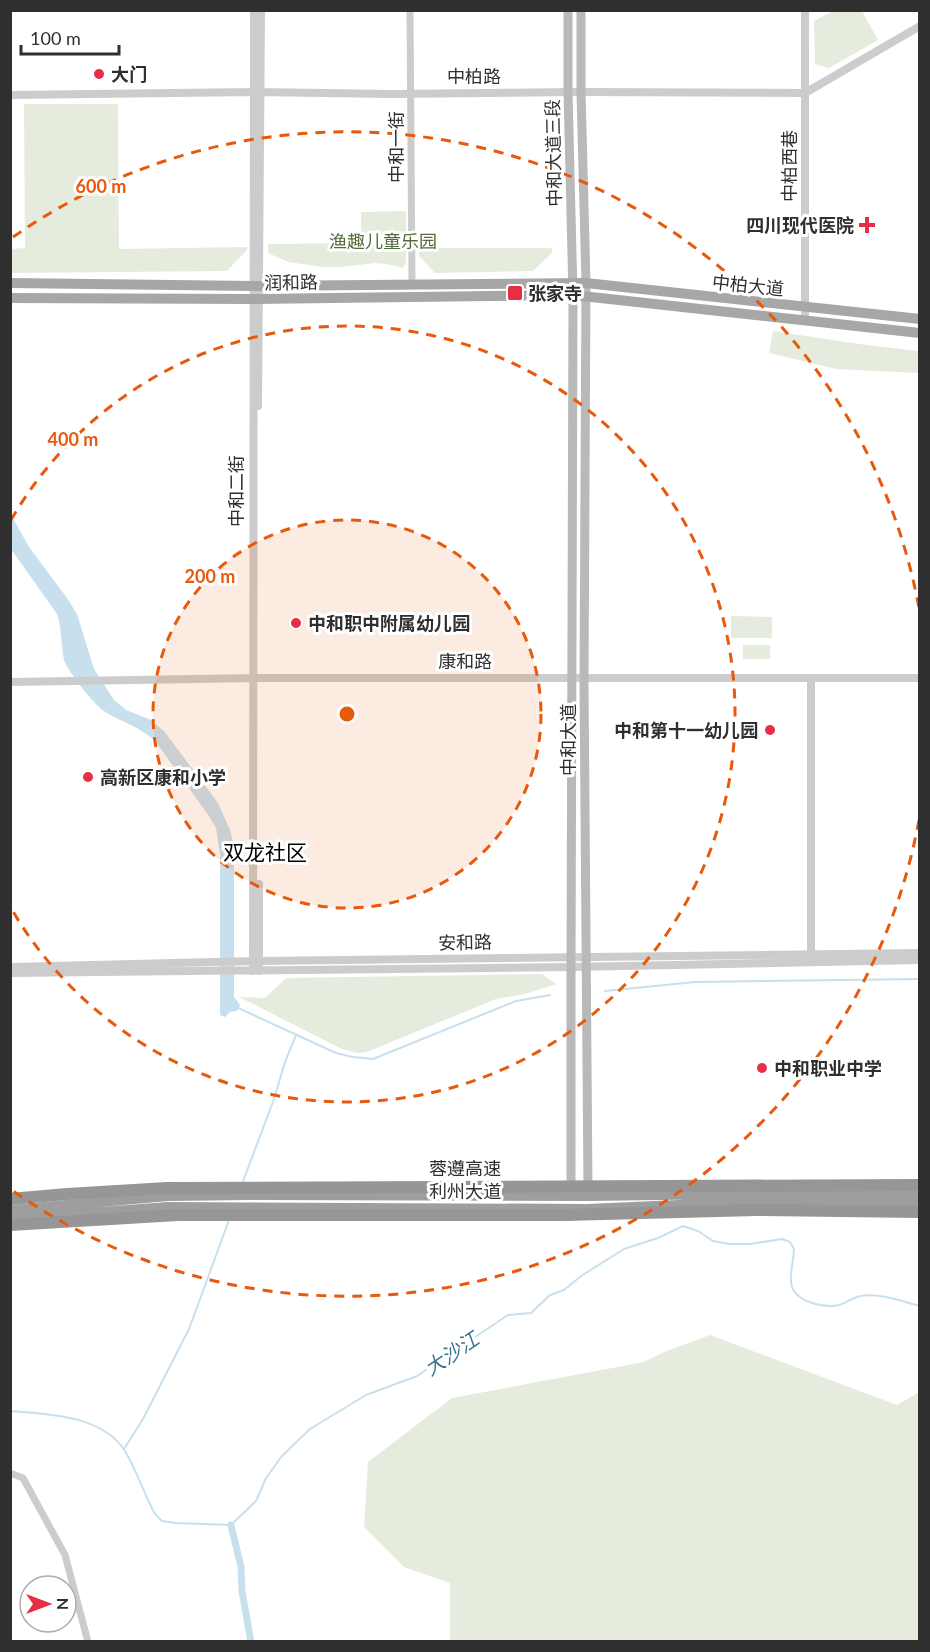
<svg xmlns="http://www.w3.org/2000/svg" width="930" height="1652" viewBox="0 0 930 1652" font-family="Lato,'Noto Sans SC',sans-serif">
<style>
.green{fill:#e6ecdd}
.water{fill:#c8e0ed}
.lines{fill:none;stroke-linecap:round;stroke-linejoin:round}
.stream{stroke:#c8e0ed;stroke-width:2}
.canal{stroke:#c8e0ed;stroke-width:7}
.minor{stroke:#ccc;stroke-width:7}
.tertiary{stroke:#ccc;stroke-width:8}
.secondary{stroke:#b9b9b9;stroke-width:9}
.primary{stroke:#a7a7a7;stroke-width:10}
.trunk{stroke:#9e9e9e;stroke-width:10}
.motorway{stroke:#969696;stroke-width:12}
.motorway-bridge{stroke:#969696;stroke-width:12}
.ring{fill:none;stroke:#e8590c;stroke-width:3;stroke-dasharray:10 8}
.poi-dot{fill:#e82e46;stroke:#fff;stroke-width:2}
.labels{text-anchor:middle;dominant-baseline:central;stroke-width:6;stroke-linejoin:round;paint-order:stroke}
.poi-label{font-size:18px;font-weight:bold;fill:#2f2f2f;stroke:#fff;text-anchor:start}
.street-label{font-size:18px;fill:#2f2f2f;stroke:#fff}
.park-label{font-size:18px;fill:#546c3b;stroke:#fff}
.water-label{font-size:20px;font-style:italic;fill:#3b7593;stroke:#fff}
.quarter-label{font-size:21px;fill:#000;stroke:#fff}
.centre{fill:#e8590c;stroke:#fff;stroke-width:3}
.ring-label{font-size:18px;text-anchor:middle;font-weight:bold;fill:#e8590c;stroke:#fff;stroke-width:6;stroke-linejoin:round;paint-order:stroke}
</style>
<rect width="100%" height="100%" fill="#fff"/>
<path class="green" d="M833 11H862L878 40 829 68 815 64 814 21Z
M24 104H118L119 249 247 247V250L227 271 11 273V249L25 248Z
M406 211V262L403 268 386 264 375 263 343 267H323L288 262 268 253V244L361 243V212Z
M419 248H552V253L533 271 435 273 419 256Z
M773 331 859 344 919 351V373L836 369 769 353Z
M731 616 772 617V638H731Z
M743 645H770V659H743Z
M542 974 556 984 525 994 496 999 367 1052 357 1053 342 1049 239 997 265 998 286 978Z
M710 1335 897 1405 919 1392V1641H450V1583L404 1567 364 1527 368 1462 452 1398 644 1362 664 1352Z"/>
<path class="water" d="M10 513 29 547 67 598 77 614 94 669 114 700 126 710 149 719 164 731 218 803 230 830 234 846V997L240 1005 237 1011 230 1012 225 1017 220 1015V854L216 828 209 816 156 742C141 727 121 722 104 711 95 706 67 670 64 660 61 645 62 629 57 614L11 549Z"/>
<g class="lines">
<path class="stream" d="M605 991 695 982 920 979
M236 1007 336 1053 353 1057 373 1059 516 1001 550 995
M242 1184 274 1099 285 1062 296 1035
M10 1411C48 1414 102 1415 125 1451 137 1471 144 1494 155 1514L162 1521 176 1523 231 1525 256 1501 266 1478 282 1456 310 1429 366 1395 417 1376 508 1315 531 1313 550 1295 564 1290 581 1276 624 1249 658 1238 683 1226 698 1231 713 1241 730 1244H750L782 1239 790 1242 794 1249C794 1259 790 1271 791 1281 792 1302 823 1308 839 1305 847 1303 853 1297 861 1296 880 1293 901 1301 920 1306
M124 1449 143 1419 189 1329 229 1220"/>
<path class="canal" d="M231 1525 241 1567 242 1591 251 1642"/>
<path class="minor" d="M410 10 412 284
M10 1473 23 1478 65 1555 88 1642"/>
<path class="tertiary" d="M805 10V321
M10 95 255 92 391 94 581 92 805 93 920 26
M258 406 261 10
M10 682 261 678H920
M811 958V679
M10 967 259 961 920 953
M253 971 254 10
M259 971V884
M10 973 571 967 920 960"/>
<path class="secondary" d="M568 10V92L573 295 571 967V1190
M581 10V92L586 283 584 682 588 1190"/>
<path class="primary" d="M10 283 253 286 586 283 920 319
M10 298 253 299 573 295 920 333"/>
<path class="trunk" d="M10 1210 168 1196 250 1195 588 1196 801 1193H920
M10 1219 168 1207 587 1209 772 1201 920 1202"/>
<path class="motorway" d="M10 1225 178 1215H565L756 1210 920 1212"/>
<path class="motorway-bridge" d="M10 1199 67 1194 167 1188 920 1185"/>
</g>
<circle cx="347" cy="714" r="194" fill="#e8590c" fill-opacity=".12"/>
<g class="ring">
<circle cx="347" cy="714" r="194"/>
<path d="M11 520A388 388 0 1 1 11 908"/>
<path d="M919 820A582 582 0 0 1 13 1191M13 237A582 582 0 0 1 919 608"/>
</g>
<g class="poi-dot">
<circle cx="99" cy="74" r="6"/>
<path d="M864 216h6v6h6v6h-6v6h-6v-6h-6v-6h6z"/>
<rect x="507" y="285" width="16" height="16" rx="3"/>
<circle cx="296" cy="623" r="6"/>
<circle cx="770" cy="730" r="6"/>
<circle cx="88" cy="777" r="6"/>
<circle cx="762" cy="1068" r="6"/>
</g>
<g class="labels">
<g class="poi-label">
<text x="111" y="74">大门</text>
<text x="854" y="225" text-anchor="end">四川现代医院</text>
<text x="528" y="293">张家寺</text>
<text x="308" y="623">中和职中附属幼儿园</text>
<text x="758" y="730" text-anchor="end">中和第十一幼儿园</text>
<text x="100" y="777">高新区康和小学</text>
<text x="774" y="1068">中和职业中学</text>
</g>
<g class="street-label">
<text x="474" y="76">中柏路</text>
<text transform="translate(396 147) rotate(-90)">中和一街</text>
<text transform="translate(553 153) rotate(-91)">中和大道三段</text>
<text transform="translate(789 166) rotate(-90)">中柏西巷</text>
<text transform="translate(291 282) rotate(-1)">润和路</text>
<text transform="translate(748 285) rotate(6)">中柏大道</text>
<text transform="translate(236 491) rotate(-90)">中和二街</text>
<text x="465" y="661">康和路</text>
<text transform="translate(568 740) rotate(-90)">中和大道</text>
<text transform="translate(465 942) rotate(-1)">安和路</text>
<text x="465" y="1168">蓉遵高速</text>
<text x="465" y="1191">利州大道</text>
</g>
<g class="park-label">
<text x="383" y="241">渔趣儿童乐园</text>
</g>
<g class="water-label">
<text transform="translate(451 1353) rotate(-34)">大沙江</text>
</g>
<g class="quarter-label">
<text x="265" y="851">双龙社区</text>
</g>
</g>
<circle cx="347" cy="714" r="9" class="centre"/>
<g class="ring-label">
<text x="101" y="193">600 m</text>
<text x="73" y="446">400 m</text>
<text x="210" y="583">200 m</text>
</g>
<rect width="930" height="1652" fill="none" stroke="#2f2f2f" stroke-width="24"/>
<g transform="translate(48 1604) rotate(90)"><circle r="28" fill="#ffffff" stroke="#acacac" stroke-width="1.5"/>
<path d="M0-4.5L10 22L0 15L-10 22Z" fill="#e82e46"/>
<text y="-9" font-size="16" font-weight="bold" text-anchor="middle" fill="#2f2f2f">N</text>
</g>
<path d="M21 45v9h98v-9" fill="none" stroke="#2f2f2f" stroke-width="3"/>
<text x="30" y="45" font-size="18" fill="#2f2f2f" stroke="#ffffff" stroke-width="4.5" paint-order="stroke">100 m</text>
</svg>
